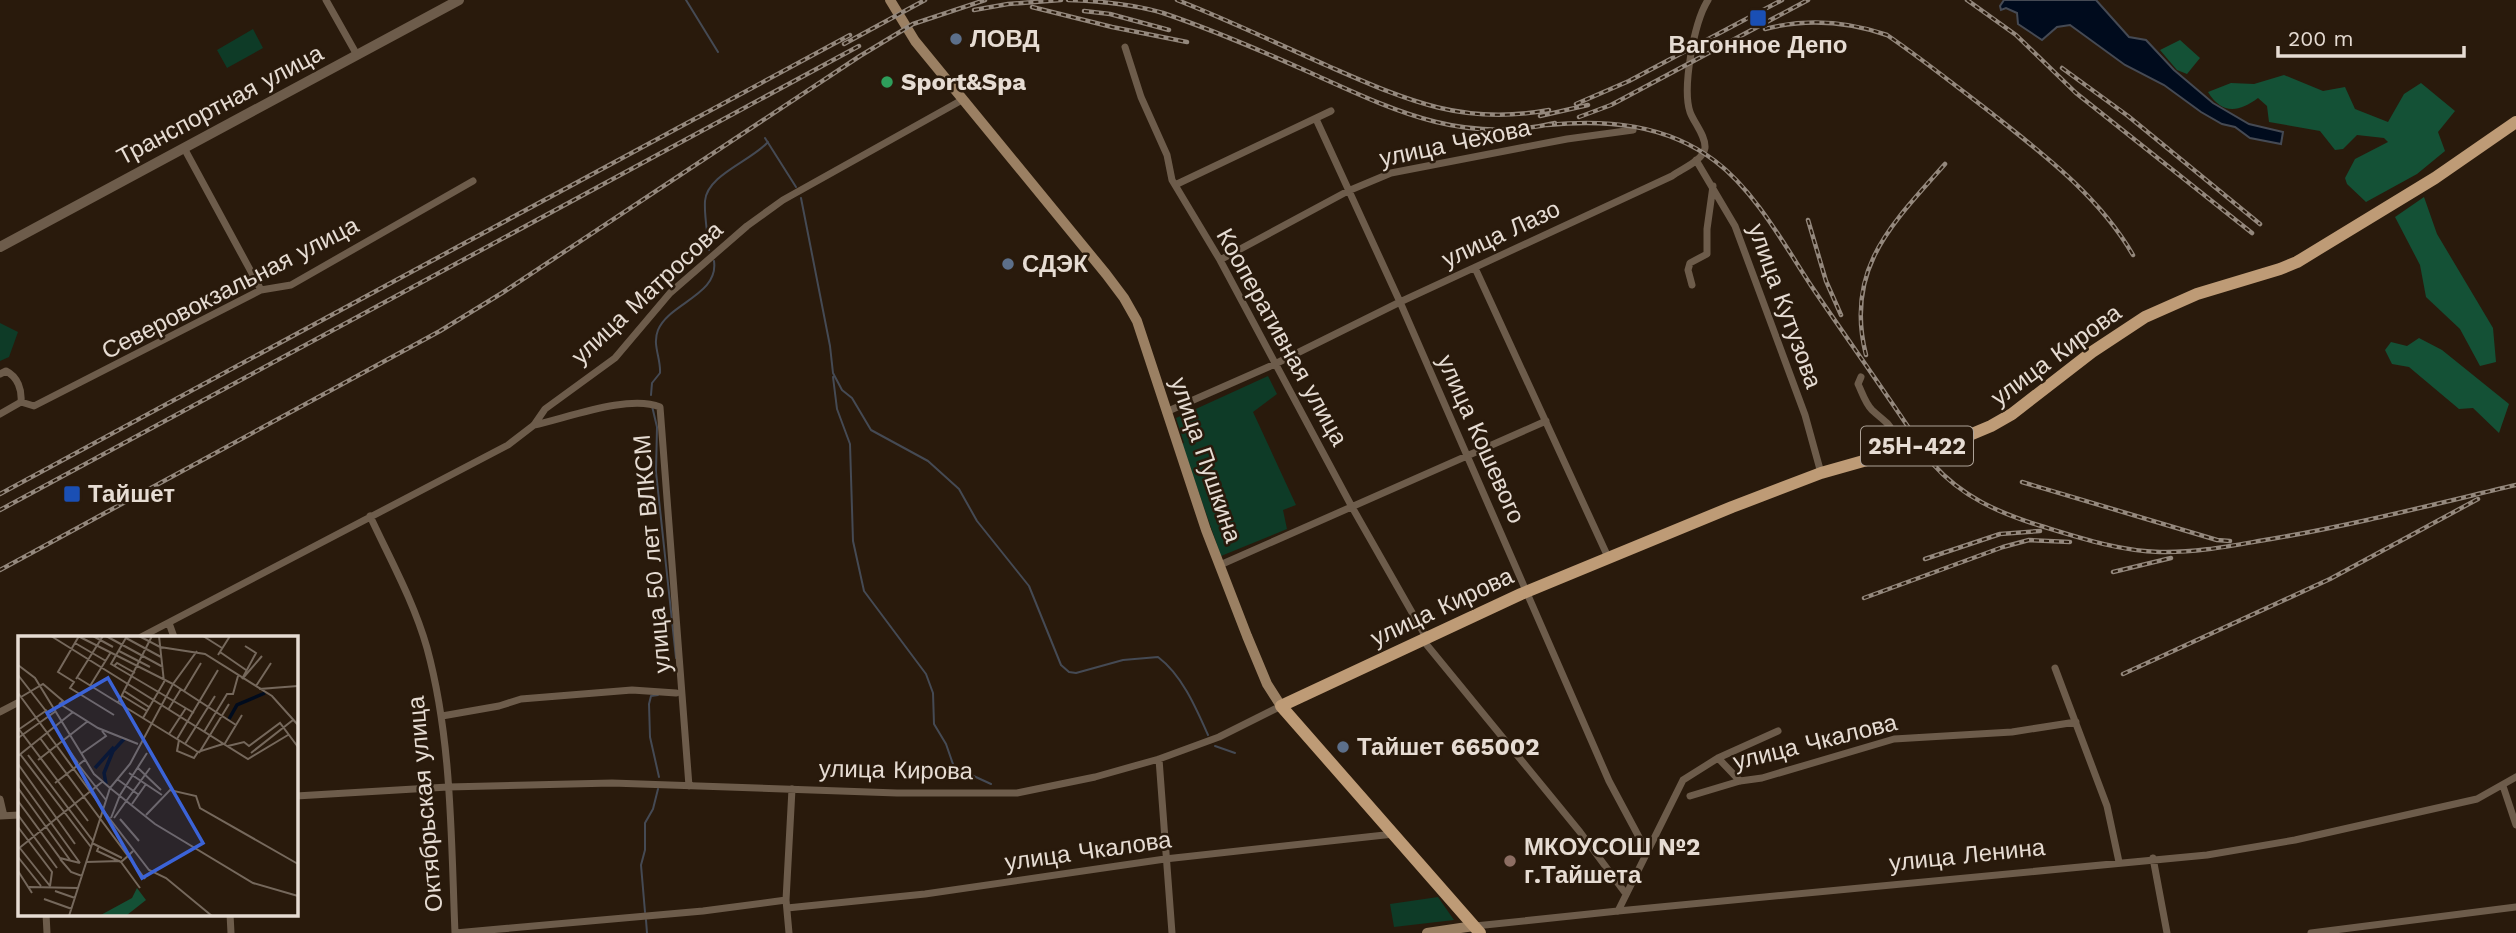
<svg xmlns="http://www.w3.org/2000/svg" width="2516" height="933" viewBox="0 0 2516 933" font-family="'Work Sans',sans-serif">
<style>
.green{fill:#0e3b27}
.forest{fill:#145136}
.water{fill:#000b1d;stroke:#454a54;stroke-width:2}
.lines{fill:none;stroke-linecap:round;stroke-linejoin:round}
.stream{stroke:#454a54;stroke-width:2}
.minor{stroke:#6d5c4b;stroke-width:7}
.tertiary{stroke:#6d5c4b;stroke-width:10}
.secondary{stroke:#9b8063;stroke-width:10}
.primary{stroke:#be9b76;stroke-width:12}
.rail-casing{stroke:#94887d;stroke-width:4.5}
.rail{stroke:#291a0c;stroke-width:2;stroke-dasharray:5;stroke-linecap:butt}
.transit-dot{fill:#1a4fb4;stroke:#291a0c;stroke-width:2.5}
.service-dot{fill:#5c6f8a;stroke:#291a0c;stroke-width:2.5}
.leisure-dot{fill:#2e9e5b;stroke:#291a0c;stroke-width:2.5}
.education-dot{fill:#8d6e63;stroke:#291a0c;stroke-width:2.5}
.labels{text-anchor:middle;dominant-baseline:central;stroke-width:5;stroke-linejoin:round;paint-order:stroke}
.shield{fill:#291a0c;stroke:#ada297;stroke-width:2}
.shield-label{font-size:23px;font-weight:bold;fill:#e6dcd3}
.poi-label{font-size:24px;font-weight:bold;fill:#e6dcd3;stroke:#291a0c;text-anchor:start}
.street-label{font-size:24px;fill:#e6dcd3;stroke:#291a0c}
.inset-river{fill:none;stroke:#000b1d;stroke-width:3.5}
.inset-road{fill:none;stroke:#75685c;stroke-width:2}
.view{fill:#3b63d7;fill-opacity:0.15;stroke:#3b63d7;stroke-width:3.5}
.inset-edge{fill:none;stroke:#e6dcd3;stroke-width:3.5}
</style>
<rect width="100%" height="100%" fill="#291a0c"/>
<path class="green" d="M253 29 263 48 227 68 217 50Z
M0 323 18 332 9 357 0 361Z
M1268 376 1277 394 1253 412 1296 505 1283 510 1287 529 1221 556 1182 444 1184 443 1176 418Z
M1438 897 1454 920 1394 927 1390 904Z"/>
<path class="forest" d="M2180 40 2200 58 2187 74 2177 70 2160 50Z
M2284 75 2323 91 2345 87 2355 109 2388 122 2404 94 2421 83 2455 111 2438 132 2445 151 2417 174 2366 202 2347 184 2345 178 2355 159 2388 142 2384 138 2357 135 2343 149 2335 150 2320 131 2269 122 2267 106 2258 98C2239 112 2222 115 2208 92L2231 83 2254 84Z
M2424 197 2437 234 2493 328 2496 362 2480 366 2460 329 2426 297 2420 265 2395 217Z
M2419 338 2442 350 2509 404 2499 433 2473 408 2459 409 2409 367 2392 364 2385 350 2391 342 2407 346Z"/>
<path class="water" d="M2004 0H2096L2129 37 2146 40 2174 70 2213 103 2249 124 2283 132 2281 144 2250 138 2235 127 2222 124 2201 112 2164 85 2125 65 2070 25 2057 27 2042 40 2018 24 2017 13 2006 8 2001 10 2000 6Z"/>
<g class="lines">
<path class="stream" d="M686 0 718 52
M765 138 796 187
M801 198 830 346 833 373 842 390 852 398 871 430 928 461 959 489 977 521 1029 586 1061 665 1069 672 1076 673 1123 660 1158 657C1182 675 1196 708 1208 735
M709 250C708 234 704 217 705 201 707 175 751 161 768 142
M833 377 837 409 850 444 853 541 864 591 926 674 933 693 934 724 946 744 954 767 991 784
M651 395 652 383 660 373C661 358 652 345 658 330 669 303 719 295 714 261
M652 406 657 427 656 472 676 658
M658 695 651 696 649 704 650 737 659 777
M1215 746 1235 753
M645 912 641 865 645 850V823L653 809 658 789
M646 920 647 933"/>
<path class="minor" d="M326 0 357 55
M1125 47 1141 97 1167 155 1172 180 1220 260 1352 507 1426 637
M1316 119 1400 302 1609 781 1647 852
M184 148 261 290
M1696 160 1735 226 1805 415 1821 473
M1175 185 1331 111
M1220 260 1348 191 1391 173 1567 139 1633 130
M1475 268 1608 557
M1692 285 1688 270 1690 263 1707 254V229L1713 186
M0 374 6 371C18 377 22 390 21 402
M1861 377 1858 384C1862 392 1865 403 1872 410 1890 427 1897 424 1889 453
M1166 412 1275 364 1400 302 1672 176C1681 169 1703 161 1705 148 1706 136 1694 123 1690 112 1682 88 1694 22 1708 0
M0 414 21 402 34 406 261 290 291 285 473 181
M534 425C567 418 629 394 660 407L689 786
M370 516C390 559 414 602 427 648 452 740 451 838 455 933L703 911 786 900
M1220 565 1546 421
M169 623 174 637
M141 637 508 445 534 425 545 409 615 358 670 293 747 226 783 200 962 100
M1422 639 1580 832 1626 894
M2055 668 2107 806 2119 862
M0 712 19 702
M442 716 499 706 521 699 632 690 676 693
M1718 758 1740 781
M1159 759 1172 933
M2503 786 2516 825
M296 796 448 787 612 783 897 793H1017L1095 777 1159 759 1219 737 1281 706
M1690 796 1740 781 1762 778 1894 739 2012 732 2076 722
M0 799 4 816
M0 816 19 815
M2153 858 2167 933
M787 908 925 894 1165 859 1394 834
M1618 911 1683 780 1718 758 1778 731
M46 914 47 933
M230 914 231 933
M1475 926 1618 911 2207 855 2295 840 2477 799 2516 777
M789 933 786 900 792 789
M2311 933 2516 907"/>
<path class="tertiary" d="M0 247 459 0"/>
<path class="secondary" d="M890 0 915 41 1106 274 1124 298 1137 321 1206 530 1247 636 1267 684 1281 706
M1427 933 1474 926"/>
<path class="primary" d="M1480 933 1281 706 1521 594 1732 507 1821 473 1920 445 1972 434 1991 426 2012 414 2092 352 2145 317 2197 294 2280 269 2297 262 2435 178 2516 122"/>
<defs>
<path id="rail" d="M1068 0C1099 1 1133 4 1163 13 1213 30 1262 51 1311 73 1393 110 1462 145 1555 123
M1177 0C1228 20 1278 44 1328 66 1406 100 1462 126 1549 110
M1967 0 2016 35 2076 93 2252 233
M1032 7 1112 27 1187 42
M974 10 1008 4 1061 0
M1084 11 1110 14 1169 30
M1765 29C1807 18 1846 21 1887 35 1922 59 1956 86 1990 112 2043 154 2099 196 2133 255
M844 44 925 0
M2062 68 2128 116 2260 224
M1576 104 1629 81 1782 0
M1540 116 1588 105
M1579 117 1611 105 1808 0
M1547 125C1606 119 1666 124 1715 161 1755 191 1785 246 1812 287 1852 346 1894 404 1932 463 1962 497 1999 513 2041 526 2080 538 2119 551 2160 552 2198 553 2235 545 2271 539 2354 525 2435 504 2516 485
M1808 220 1826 281 1841 315
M1866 355C1844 268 1893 223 1945 164
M2022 482 2217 540 2230 541
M0 494 850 35
M0 510 859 46
M1925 559 2000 534 2040 531
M0 570 440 331 502 293 860 56 913 24 985 0
M2113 572 2171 558
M1864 598 2003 547 2029 540 2070 542
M2123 674 2330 579 2478 499"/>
</defs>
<use href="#rail" class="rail-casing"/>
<use href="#rail" class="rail"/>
</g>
<g class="transit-dot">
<rect x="1749" y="9" width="18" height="18" rx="3.5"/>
<rect x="63" y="485" width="18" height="18" rx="3.5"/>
</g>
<g class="service-dot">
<circle cx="956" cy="39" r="7"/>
<circle cx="1008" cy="264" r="7"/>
<circle cx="1343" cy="747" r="7"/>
</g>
<circle class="leisure-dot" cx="887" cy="82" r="7"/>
<circle class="education-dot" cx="1510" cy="861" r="7"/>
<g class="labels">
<rect class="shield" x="1861" y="426.5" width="112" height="39" rx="5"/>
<g class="shield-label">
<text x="1917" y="446">25Н-422</text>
</g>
<g class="poi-label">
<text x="970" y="39">ЛОВД</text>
<text x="1758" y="45" text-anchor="middle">Вагонное Депо</text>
<text x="901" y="82">Sport&amp;Spa</text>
<text x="1022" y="264">СДЭК</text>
<text x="88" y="494">Тайшет</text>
<text x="1357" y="747">Тайшет 665002</text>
<text x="1524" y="847">МКОУСОШ №2<tspan x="1524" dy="28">г.Тайшета</tspan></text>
</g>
<g class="street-label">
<text transform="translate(220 105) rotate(-28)">Транспортная улица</text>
<text transform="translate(1455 143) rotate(-12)">улица Чехова</text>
<text transform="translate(1501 234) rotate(-25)">улица Лазо</text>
<text transform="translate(230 288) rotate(-27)">Северовокзальная улица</text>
<text transform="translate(647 293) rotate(-43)">улица Матросова</text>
<text transform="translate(1785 306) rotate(70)">улица Кутузова</text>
<text transform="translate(1282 337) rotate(61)">Кооперативная улица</text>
<text transform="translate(2056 355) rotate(-36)">улица Кирова</text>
<text transform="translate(1481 439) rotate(66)">улица Кошевого</text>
<text transform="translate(1206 460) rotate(71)">улица Пушкина</text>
<text transform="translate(652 554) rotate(-95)">улица 50 лет ВЛКСМ</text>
<text transform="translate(1442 607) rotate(-25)">улица Кирова</text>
<text transform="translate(1815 742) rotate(-14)">улица Чкалова</text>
<text transform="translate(896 770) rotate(1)">улица Кирова</text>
<text transform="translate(425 804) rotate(-95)">Октябрьская улица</text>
<text transform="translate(1088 851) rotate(-8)">улица Чкалова</text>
<text transform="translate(1967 855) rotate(-6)">улица Ленина</text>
</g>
</g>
<g transform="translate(18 636)">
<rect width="280" height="280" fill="#291a0c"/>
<path d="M119 252 128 264 109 279 81 280 114 262Z" fill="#145136"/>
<path class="inset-river" d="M211 83 219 69 247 57M77 132 96 111M88 148 86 137 95 115 106 103"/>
<path class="inset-road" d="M33 0 230 123 270 99M61 0 40 36 56 46 52 52 96 79M75 0 95 11M88 0 145 31M109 0 93 28 176 77M121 0 142 11 187 18 254 60 280 89M185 0 204 12M108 2 143 21M57 7 88 25M101 15 132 31M179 15 155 48 218 89M202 16 228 34M200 19 212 0M0 29 17 42 76 138 92 152M96 30 99 27 117 37M0 39 28 75M60 42 180 116 205 108M225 42 244 20M58 43 85 0M224 43 238 17 227 10M72 50 93 16M238 50 253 27M241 53 280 50M106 55 134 0M166 55 183 27M0 57 85 173M103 59 129 75M3 61 25 48 45 65 41 68M100 67 106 55 131 71M42 68 80 92 120 108M150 74 163 53M125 82 146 46 141 0M0 92 70 185M0 94 29 74M186 96 209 58H215L220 40M151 98 168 72M0 102 38 75M22 102 110 220 115 215M159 103 200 34M161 104 159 115 176 122 180 116M46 107 60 127M167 108 197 60M206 109 224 79M210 110 226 106 231 110 262 87 280 111M64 117 88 100 84 95M181 117 211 68M233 117 275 84M2 118 73 211M10 119 75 205M0 120 55 76M20 124 70 85M0 128 57 208M60 128 88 164M119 131 143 154M111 137 144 159M0 141 62 227M99 143 121 159M37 147 68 123M0 152 52 224M92 152 137 188 235 247 280 260M102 159 129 117M0 165 42 222 62 227M114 168 128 148M85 174 131 234 148 242 194 280M0 179 39 232M128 179 152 154 178 160 182 172 280 228M93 182 102 159M96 182 132 132M102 183 121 205M0 191 34 236 32 250M74 207 104 222M81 210 79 215 103 226M1 211 32 250M0 213 84 146M0 221 23 250M42 223 53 236 64 240M68 226 102 225M0 235 14 257M11 251 60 252M122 252 103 226 110 220 127 243M37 255 57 262M26 263 54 273M51 280 92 152 112 128 155 48 60 0"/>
<path class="view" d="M90 42 185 207 124 242 29 77Z"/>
<rect width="280" height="280" class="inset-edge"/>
</g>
<path d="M2278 46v10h186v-10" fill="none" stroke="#e6dcd3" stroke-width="3.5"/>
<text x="2288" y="46" font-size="21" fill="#e6dcd3" stroke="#291a0c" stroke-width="5" paint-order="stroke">200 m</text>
</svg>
